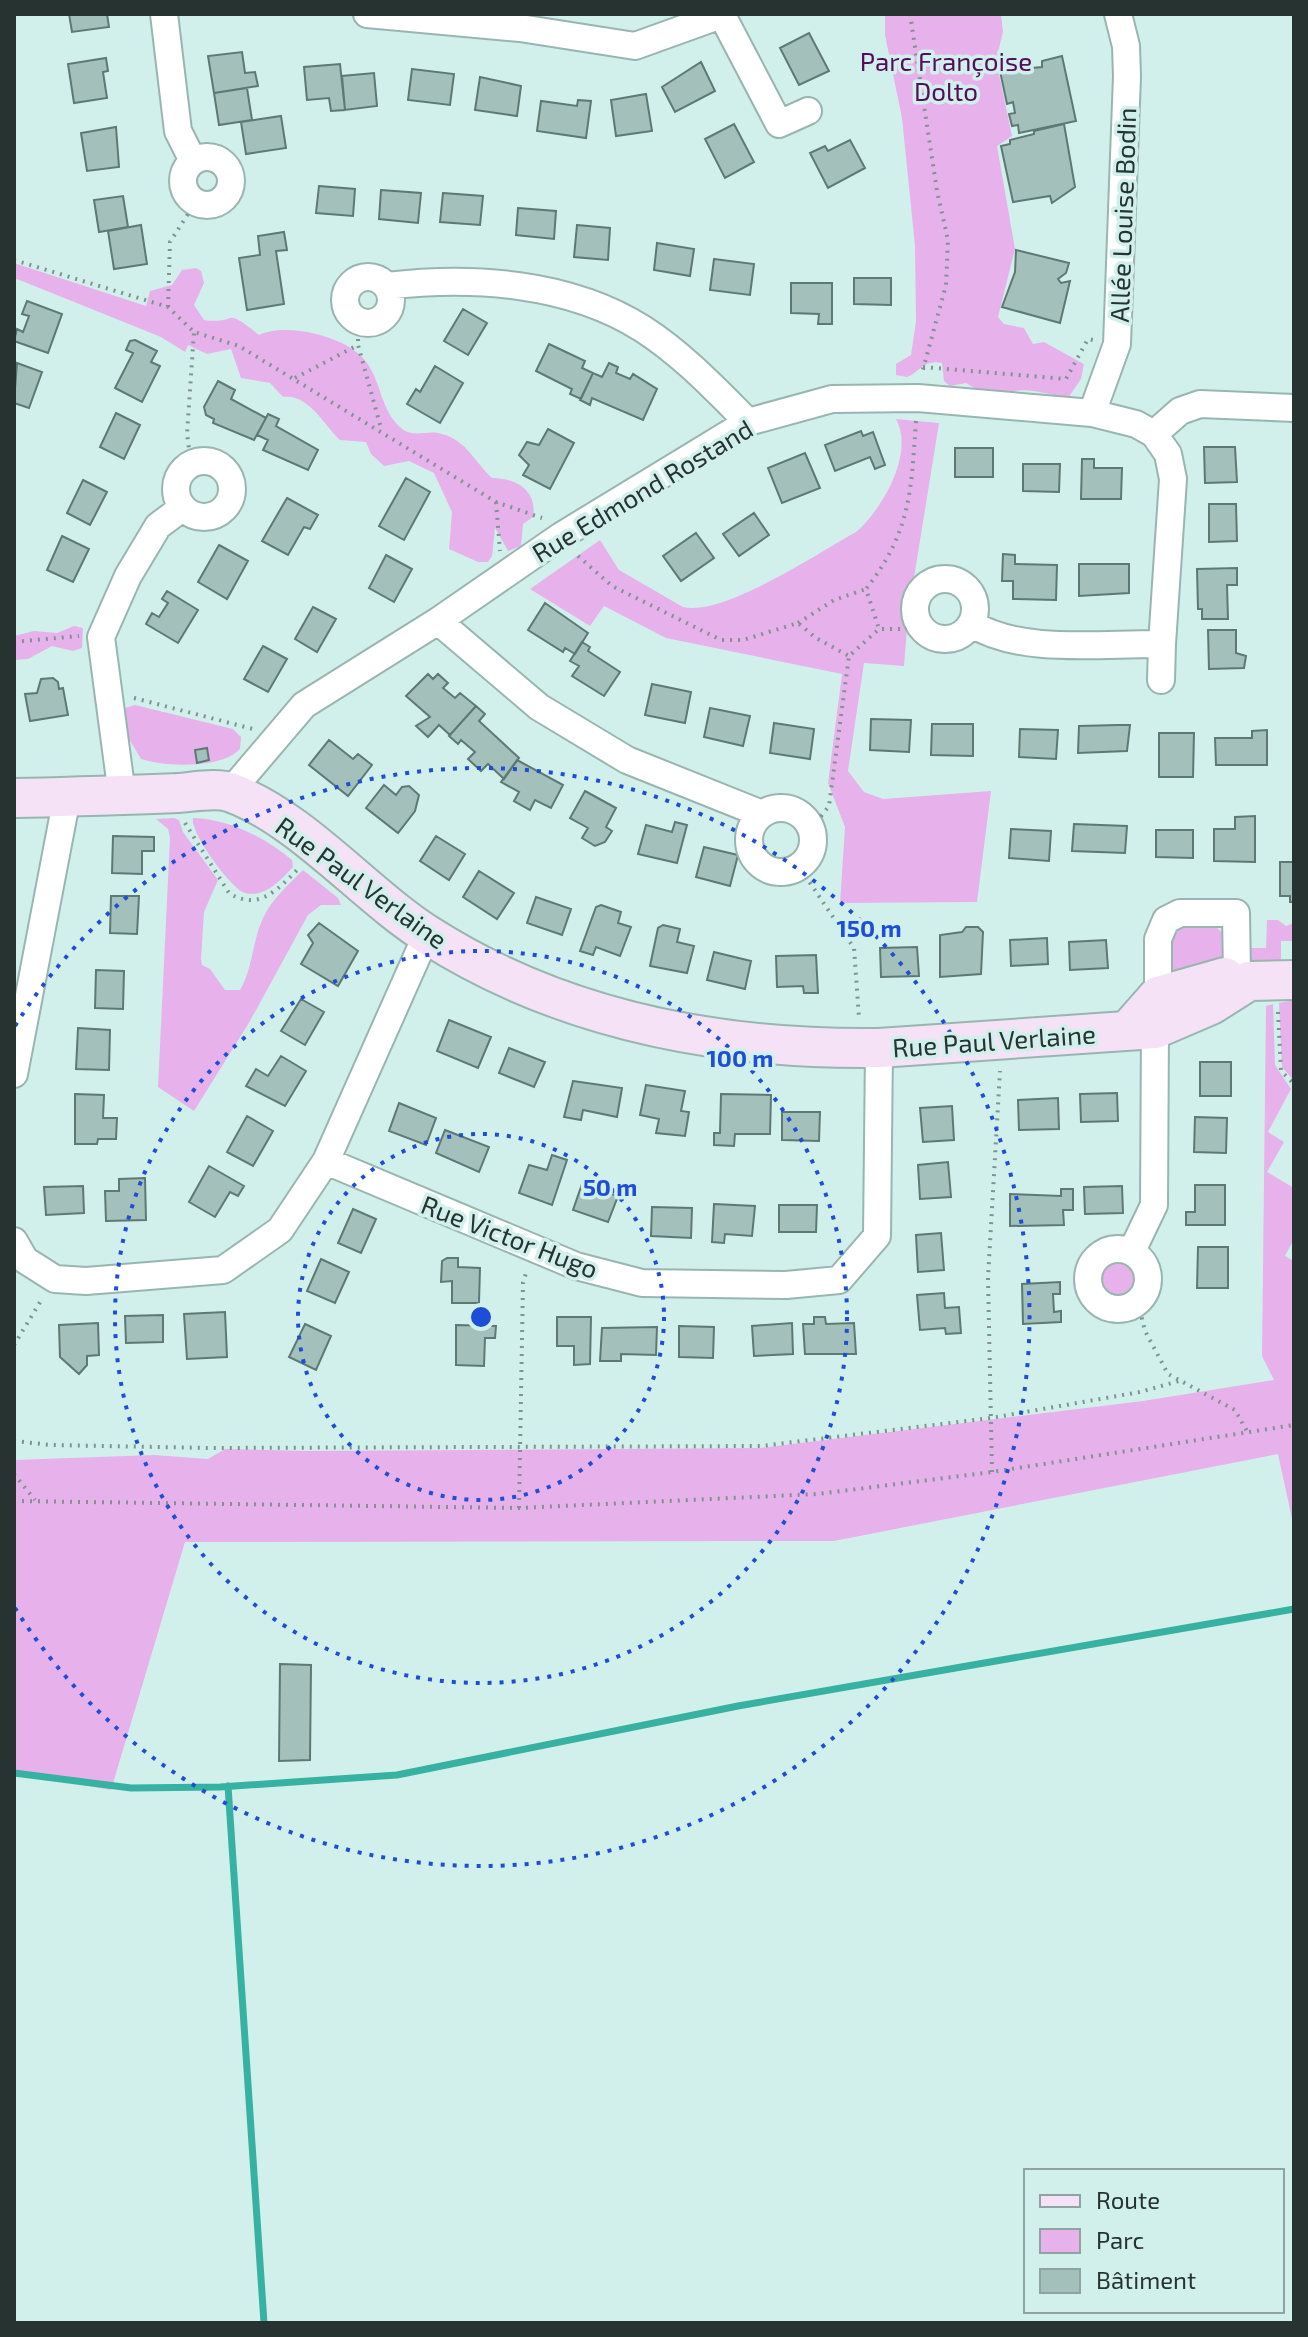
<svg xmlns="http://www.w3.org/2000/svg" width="1308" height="2337" viewBox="0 0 1308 2337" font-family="'Exo 2',sans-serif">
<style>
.green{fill:#e7b2eb}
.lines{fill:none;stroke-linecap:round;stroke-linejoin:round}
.stream{stroke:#37b1a1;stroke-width:7}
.building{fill:#a3c0ba;stroke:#5e7974;stroke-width:2}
.street-casing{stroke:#99b5b0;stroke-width:30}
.secondary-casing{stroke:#99b5b0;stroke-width:42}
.path{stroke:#7f9490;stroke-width:4;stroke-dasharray:2 6;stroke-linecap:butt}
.street{stroke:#fff;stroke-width:26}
.secondary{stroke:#f5e2f7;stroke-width:38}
.ring{fill:none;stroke:#1d4ed8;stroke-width:4;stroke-dasharray:4 8}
.labels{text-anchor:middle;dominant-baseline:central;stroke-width:7;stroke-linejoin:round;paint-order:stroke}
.park-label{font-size:26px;fill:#540c5b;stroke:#d2f0eb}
.street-label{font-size:26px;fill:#273330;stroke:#d2f0eb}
.centre{fill:#1d4ed8;stroke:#d2f0eb;stroke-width:4}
.ring-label{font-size:24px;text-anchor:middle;font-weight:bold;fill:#1d4ed8;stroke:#d2f0eb;stroke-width:7;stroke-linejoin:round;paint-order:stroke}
</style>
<rect width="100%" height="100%" fill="#d2f0eb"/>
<path class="green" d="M885 14H1001L1003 32 996 60 1012 136 997 146 1015 249 998 317 1004 324 1024 328 1033 344 1044 342 1084 364 1081 379 1068 398C1051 395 1020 384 1005 395L983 393 966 383 950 386 944 381 942 363C924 359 921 371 907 377L896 375V364L911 355 916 321 915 246 902 118 885 35Z
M14 263 146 306 150 291 172 285 182 270 196 268 201 271 204 283 194 305 204 320C239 325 222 305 259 335 285 322 344 336 363 358 382 379 379 409 401 428 414 439 427 429 442 434 466 440 475 462 492 478 515 478 538 490 533 517L523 524 521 546 508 551 495 528 492 556 488 562H478L449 549 452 512 434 473 409 461 384 466 371 454 366 442 340 440C324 425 308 393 283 397L270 383 241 378 231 349 207 354 188 345 185 352 161 337 17 279 14 281Z
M896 419 939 423 908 615 904 666 864 663 848 771 864 792 883 799 991 791 977 902 840 903 845 827 828 783 842 674 666 638 604 606 590 626 530 589 600 540 619 570 683 607C723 617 818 553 856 532 882 510 915 453 896 419Z
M74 626 83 628 82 648 73 651 52 646 28 659 14 660V636L34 631 57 633Z
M135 705 233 729 241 737 240 749C222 769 165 767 141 759L126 734 122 709Z
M174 818 179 820 183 832 218 880 204 912 201 959 202 965 210 969 225 990H240C253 968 252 942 263 918 272 899 288 885 303 870L338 898 341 905H321L308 915 250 1021 194 1111 158 1087 170 838 168 829 156 819Z
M193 818C229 819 264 837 292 860L293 867C281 880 265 898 245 893 231 889 189 831 193 818Z
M1267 920H1278L1286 926 1294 923V941H1281V973L1252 964 1248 948H1266Z
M1215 926 1224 934 1225 967 1171 985 1170 942 1176 927Z
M1294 1000V1081L1282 1067 1279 1003Z
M1273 1004 1275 1065 1291 1089 1268 1132 1284 1142 1267 1172 1294 1188V1239L1285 1256 1294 1261V1528L1278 1454 834 1541 185 1542 111 1790 14 1773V1460L154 1455 208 1459 225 1449 308 1451 760 1448 1143 1401 1274 1380 1262 1356 1266 1006Z
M1101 1277a18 18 0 1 1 36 0a18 18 0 1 1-36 0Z"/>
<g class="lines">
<path class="stream" d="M14 1773 131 1788 220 1787 397 1775 738 1706 1294 1609
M228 1786 264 2323"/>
</g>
<path class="building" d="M69 14H107L109 27 72 32Z
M809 33 829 71 799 85 780 48Z
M242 52 245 73 255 72 258 86 214 93 208 56Z
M1062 56 1076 121 1019 133 1018 125 1012 126 1009 114 1015 113 1013 102 1007 104 1000 71 1042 67V61Z
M106 58 108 71 103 72 107 98 74 103 68 64Z
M701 62 715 91 675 112 662 87Z
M340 64 345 110 331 111 329 98 307 100 304 67Z
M412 69 454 74 450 105 408 100Z
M374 73 377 106 345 110 342 76Z
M480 77 521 86 517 116 475 110Z
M247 88 252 120 219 125 214 93Z
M646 94 652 131 616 136 611 100Z
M578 100 591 101 586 138 537 131 541 101 577 106Z
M281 116 286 148 246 154 241 122Z
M734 124 754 162 725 178 705 139Z
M1064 124 1075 187 1052 203 1050 196 1013 202 1001 146 1010 144V140L1034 134V131Z
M116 127 119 167 87 171 81 133Z
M850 140 865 168 828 188 810 153 825 146 828 151Z
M319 186 355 189 353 216 316 213Z
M381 190 421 193 418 223 379 219Z
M443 193 483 196 480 225 440 222Z
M123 196 128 227 99 232 94 200Z
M518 208 556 211 554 239 516 235Z
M141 225 147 264 114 269 108 231Z
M577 225 610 228 608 260 574 257Z
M284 232 287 250 276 251 284 304 247 310 239 258 260 255 258 236Z
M657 243 694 249 690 276 654 270Z
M1016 250 1069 263 1066 273 1058 279 1061 283 1070 281 1060 323 1002 307 1015 272Z
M714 259 754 264 750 295 710 290Z
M854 278H891V305L854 304Z
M791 283H832V324H818L819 314 791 313Z
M27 301 62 314 48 353 14 341 17 329 23 332 29 316 22 314Z
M463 309 487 323 468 355 444 341Z
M135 340 157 351 151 362 160 366 142 402 115 388 133 353 126 350 130 341Z
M549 344 585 361 582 368 593 373 581 399 570 394 572 389 536 371Z
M17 363 42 372 29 408 14 403Z
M609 363 618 367 616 373 630 379 633 374 657 389 643 420 592 398 590 405 580 400 593 373 602 377Z
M435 366 463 383 440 423 407 404 416 389 420 392Z
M218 381 235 390 231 399 266 418 254 440 213 423 214 419 206 415 204 407Z
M116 413 140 425 124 459 100 447Z
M268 414 279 419 276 426 318 450 308 470 263 450 268 440 257 435Z
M548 429 574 443 550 489 523 475 529 465 519 455 527 442 539 445Z
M861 431 863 436 873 432 885 465 875 469 870 457 835 471 825 445Z
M1204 447H1235L1237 482 1205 483Z
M955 448H993V477H955Z
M805 453 820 488 782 503 768 468Z
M1082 459H1094V468H1122L1121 499H1081Z
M1023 464H1060L1059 492 1023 491Z
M406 478 430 492 404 540 379 526Z
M83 480 107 492 90 525 67 513Z
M287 498 318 515 310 529 304 527 288 555 262 541Z
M1209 504H1236L1237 541 1209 542Z
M754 513 769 535 739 556 723 534Z
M696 533 714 558 681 581 663 556Z
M62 536 89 549 73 582 47 570Z
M219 545 248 561 227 599 198 582Z
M1003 554 1015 555V564L1057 565 1056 600 1013 599V581H1002Z
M386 555 412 569 394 602 369 588Z
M1079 564H1129V593L1079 596Z
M1237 568V585H1227L1228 619H1202V609H1198L1197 569Z
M167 591 198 610 178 643 146 624 152 613 159 617 168 603 162 599Z
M545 603 588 633 575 654 565 648 563 652 528 630Z
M313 607 336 619 317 652 295 639Z
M1208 630H1236V653L1246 656 1244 668 1209 669Z
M582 642 590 647 588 651 620 672 604 696 572 676 579 666 570 661Z
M263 646 287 659 268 692 244 679Z
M428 674 433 679 438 674 448 683 443 688 455 698 460 693 476 706 450 735 439 725 428 737 416 726 430 717 406 696Z
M53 678 58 682 59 689 63 688 68 715 30 721 25 694 37 693 41 679Z
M652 684 691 692 685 723 645 715Z
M476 706 485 714 479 721 519 758 504 779 488 764 481 771 468 759 475 752 461 740 458 744 449 736Z
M710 708 750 716 743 746 704 737Z
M871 719 911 720 909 752 870 750Z
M774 723 814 729 810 759 770 753Z
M932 724H973V756L931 755Z
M1118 725H1130L1127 751 1078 753 1079 726Z
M1020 729 1058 730 1056 759 1019 757Z
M1267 730V765H1216L1215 738H1252V731Z
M1159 733H1194L1193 777H1159Z
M329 740 353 759 358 754 372 765 348 796 309 765Z
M207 748 209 760 197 763 195 750Z
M517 760 563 785 551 808 535 800 530 810 514 801 519 792 501 782Z
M384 785 396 795 402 787 409 786 419 795 415 811 398 833 366 808Z
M585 791 616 808 606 827 612 831 605 842 595 846 582 838 588 828 570 818Z
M1255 816V862L1214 861V829H1235V817Z
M675 822 687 825 677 863 638 854 646 825 672 832Z
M1074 824 1127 826 1125 853 1072 851Z
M1011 829 1051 831 1049 861 1009 858Z
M1156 830H1193V858L1156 857Z
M113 836 154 837V851H142V874L112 873Z
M436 836 465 854 449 880 420 861Z
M704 847 738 855 730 886 696 877Z
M1280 862H1294V902H1290V896H1280Z
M479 871 514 893 497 919 463 897Z
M111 896H139L137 934 110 933Z
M536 897 571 909 562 935 527 923Z
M601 905 621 912 618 923 631 927 620 956 596 947 593 955 580 951 596 907Z
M319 923 358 951 338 986 301 964 313 943 308 935Z
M663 925 680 929 677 942 694 946 687 973 650 966 658 928Z
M966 927H978L983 932 981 974 940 977V935L962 932Z
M1047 938 1048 964 1011 966 1010 940Z
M1106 940 1108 968 1070 970 1069 942Z
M917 947 919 976 881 977 880 948Z
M714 952 751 961 745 989 707 980Z
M816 955 818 993H804L803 986 777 987 776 956Z
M96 970 124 971 123 1009 95 1008Z
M301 999 324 1012 305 1045 281 1031Z
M449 1020 491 1037 478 1068 437 1051Z
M78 1028 110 1030 109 1070 76 1069Z
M509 1048 545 1062 534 1087 499 1073Z
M281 1056 306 1071 285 1106 246 1086 256 1069 268 1076Z
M1200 1062H1231V1096H1200Z
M573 1081 622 1088 617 1117 583 1110 581 1120 564 1117Z
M646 1085 685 1091 681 1111 689 1112 685 1136 656 1133 659 1119 640 1115Z
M1117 1093 1118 1121 1081 1122 1080 1094Z
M75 1094 104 1095 103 1118H117L116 1139H98L97 1144H75Z
M721 1094 771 1095 770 1134H735L734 1146 714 1145V1133H720Z
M1058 1098 1059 1129 1019 1130 1018 1100Z
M399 1103 436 1118 426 1145 389 1131Z
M952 1106 954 1140 923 1142 920 1108Z
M782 1112H820L819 1141 782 1140Z
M247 1116 273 1131 253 1166 227 1152Z
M1195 1117 1227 1118 1226 1153 1194 1152Z
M445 1130 489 1147 479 1172 436 1153Z
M552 1155 567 1160 552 1205 519 1193 529 1165 547 1170Z
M948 1162 951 1197 920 1199 918 1165Z
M209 1166 244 1186 238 1196 230 1192 215 1217 189 1202Z
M145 1178 146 1220 106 1221 105 1191H119V1179Z
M582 1184 618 1196 608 1222 573 1210Z
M1195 1185H1225V1225H1186V1212H1195Z
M83 1186 84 1213 46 1215 44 1187Z
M1122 1186 1123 1213 1085 1214 1084 1187Z
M1061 1189H1073V1210H1063L1064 1225 1010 1226V1194L1061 1196Z
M714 1204 755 1206 752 1236 725 1234 724 1243 712 1242Z
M779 1205H817L816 1232H779Z
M652 1207 692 1208 691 1238 651 1236Z
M353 1209 376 1219 361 1253 338 1243Z
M941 1233 944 1270 918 1272 916 1235Z
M1198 1247H1228V1288H1197Z
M447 1258H458V1267L480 1268 479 1303H452V1281L441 1282 442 1261Z
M321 1259 349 1272 335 1303 307 1291Z
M1060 1282V1294H1053L1054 1312 1061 1311V1322L1023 1324 1022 1284Z
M944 1293 945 1308 959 1307 961 1333 946 1334 945 1328 920 1330 917 1295Z
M225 1312 227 1357 187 1359 184 1314Z
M163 1315V1342L126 1343 125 1316Z
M557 1317H591L590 1364 574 1365V1346H557Z
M814 1317H825L826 1324 854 1323 856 1354H805L803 1324H814Z
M98 1323 99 1355 87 1356V1365L79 1374 60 1357 59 1325Z
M792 1323 793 1354 754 1356 752 1326Z
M305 1324 331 1336 316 1370 289 1357Z
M456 1325 496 1326 495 1338H485L484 1366 456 1365Z
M679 1326 714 1327 713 1358 679 1357Z
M657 1327 656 1355 621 1354V1361H600L602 1328Z
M280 1664 311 1665 310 1760 279 1761Z"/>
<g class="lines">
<defs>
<path id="street" d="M164 14 178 131 193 161
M367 14 520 28 635 46 724 14
M723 17 779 124 808 111
M183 181a24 24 0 1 1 48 0a24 24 0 1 1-48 0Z
M345 300a23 23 0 1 1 46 0a23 23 0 1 1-46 0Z
M387 286C472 276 569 282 643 329 682 354 715 389 748 422
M1092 413 1117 344 1127 76 1126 46 1118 14
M1154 434 1180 411 1200 404 1294 408
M176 489a28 28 0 1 1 56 0a28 28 0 1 1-56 0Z
M915 609a30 30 0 1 1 60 0a30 30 0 1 1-60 0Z
M438 621 539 707 627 760 762 814
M1161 680 1162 644
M230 792 304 705 438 621 561 536 748 422 832 399 918 398 1092 413 1136 424 1154 434 1168 454 1173 479 1162 644C1103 643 1022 655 972 624
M122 795 101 637 128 576 158 526 182 508
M749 840a32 32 0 1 1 64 0a32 32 0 1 1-64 0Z
M1158 996V939L1166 920 1180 913H1236L1237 974
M14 1074 67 797
M326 1161 576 1266 642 1283 786 1285 839 1280 877 1236 879 1048
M14 1241 25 1260 55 1279 86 1281 223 1270 280 1230 326 1161 427 934
M1088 1279a30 30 0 1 1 60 0a30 30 0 1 1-60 0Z
M1132 1251 1154 1205 1155 1029"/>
<path id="secondary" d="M14 798C69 797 123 795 178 793 193 792 218 787 232 793 302 819 365 895 428 935 563 1021 721 1050 879 1048L1155 1029 1211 1005 1249 981
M1249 981 1294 980
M1129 1029 1158 996 1225 977"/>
</defs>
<use href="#street" class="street-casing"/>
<use href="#secondary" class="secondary-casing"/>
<path class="path" d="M910 14 937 191 948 240 946 285 922 373
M14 260 168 307 194 332 239 346 496 502 542 518
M168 307 170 242 195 203
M358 323V345
M923 367 1066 379 1088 339 1093 340
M295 378 358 345 381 428
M916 421C911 492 911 531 866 589L879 629H904L918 622
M191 463 187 434 194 332
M496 502 500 551
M578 556 612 586 721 640H743L798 623 816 638 849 656
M798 623 834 600 866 589
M14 642 79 636
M134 698 253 729
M185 823 229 893C259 912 278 889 299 868
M811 829 829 806 849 656 879 629
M781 872 806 877 854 948 859 1018
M1278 1012 1281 1071 1294 1084
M1138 1302 1145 1331 1168 1374 1235 1410 1248 1433
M14 1345 42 1299
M14 1441 51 1445 210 1448 761 1446 991 1418 1140 1392 1179 1381
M992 1472 988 1278 1000 1071
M14 1474 35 1500
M14 1501 519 1508 818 1494 992 1472 1294 1425
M519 1508 523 1283 527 1270"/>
<use href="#street" class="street"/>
<use href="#secondary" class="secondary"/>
</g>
<g class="ring">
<circle cx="481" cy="1317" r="183"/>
<circle cx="481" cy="1317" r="366"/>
<path d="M15 1026A549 549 0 1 1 15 1608"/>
</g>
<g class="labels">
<g class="park-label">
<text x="946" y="60">Parc Françoise<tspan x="946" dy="30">Dolto</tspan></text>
</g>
<g class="street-label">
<text transform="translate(1122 215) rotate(-88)">Allée Louise Bodin</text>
<text transform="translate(642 490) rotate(-31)">Rue Edmond Rostand</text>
<text transform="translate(362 882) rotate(36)">Rue Paul Verlaine</text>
<text transform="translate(994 1040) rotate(-4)">Rue Paul Verlaine</text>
<text transform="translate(510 1236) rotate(21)">Rue Victor Hugo</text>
</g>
</g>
<circle cx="481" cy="1317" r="12" class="centre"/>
<g class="ring-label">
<text x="869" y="937">150 m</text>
<text x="740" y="1067">100 m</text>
<text x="610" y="1196">50 m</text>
</g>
<rect width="1308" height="2337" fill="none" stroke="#273330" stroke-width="32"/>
<rect x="1024" y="2169" width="260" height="144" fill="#d2f0eb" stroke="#8ea4a0" stroke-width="2"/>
<rect x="1040" y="2195" width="40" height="12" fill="#f5e2f7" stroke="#8ea4a0" stroke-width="2"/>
<text x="1096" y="2209" font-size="24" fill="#273330">Route</text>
<rect x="1040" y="2229" width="40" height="24" fill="#e7b2eb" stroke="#8ea4a0" stroke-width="2"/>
<text x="1096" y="2249" font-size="24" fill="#273330">Parc</text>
<rect x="1040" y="2269" width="40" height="24" fill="#a3c0ba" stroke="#8ea4a0" stroke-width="2"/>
<text x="1096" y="2289" font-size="24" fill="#273330">Bâtiment</text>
</svg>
